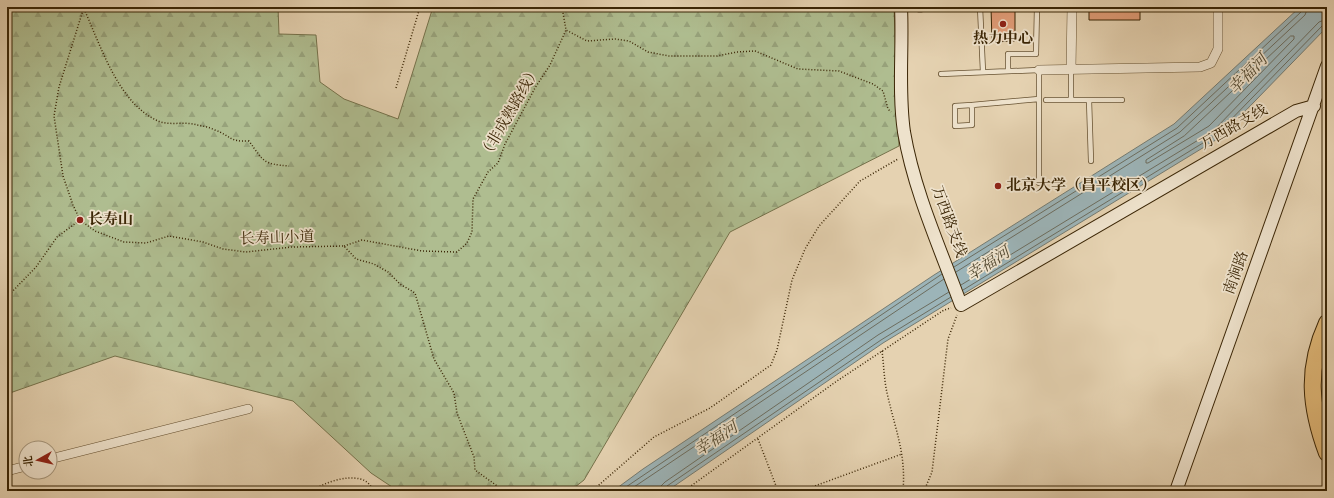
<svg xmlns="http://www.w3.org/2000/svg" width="1334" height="498" viewBox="0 0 1334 498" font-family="'Sorts Mill Goudy','Noto Serif SC',serif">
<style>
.forest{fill:url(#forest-firs);stroke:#75724b}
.water{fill:#9cb4b8;stroke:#757b71}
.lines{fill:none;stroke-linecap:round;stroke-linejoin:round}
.shore{stroke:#6c6d5f;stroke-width:1}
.building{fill:#e09c77;stroke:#3b2606}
.lane-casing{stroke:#665131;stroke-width:6}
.street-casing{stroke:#665131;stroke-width:10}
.secondary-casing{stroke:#3b2606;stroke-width:14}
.highway-casing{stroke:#3b2606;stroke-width:18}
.path{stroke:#3b2606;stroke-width:1.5;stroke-dasharray:1 2;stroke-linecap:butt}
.lane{stroke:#eee2cc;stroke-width:4.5}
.street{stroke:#eee2cc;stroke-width:9}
.secondary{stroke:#eee2cc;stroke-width:12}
.highway{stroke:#e2b978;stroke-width:16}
.poi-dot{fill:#8f2418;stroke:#eee2cc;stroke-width:1.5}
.labels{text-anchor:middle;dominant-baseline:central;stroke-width:3.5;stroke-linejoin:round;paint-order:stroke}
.poi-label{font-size:15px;font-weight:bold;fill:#3b2606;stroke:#eee2cc;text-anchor:start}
.street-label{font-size:15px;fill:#3b2606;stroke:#eee2cc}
.water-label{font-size:16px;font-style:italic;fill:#534a32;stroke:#eee2cc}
</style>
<defs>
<pattern id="forest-firs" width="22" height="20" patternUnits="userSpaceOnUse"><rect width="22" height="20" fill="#afbd90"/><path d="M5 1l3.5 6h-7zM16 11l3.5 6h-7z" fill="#97a27b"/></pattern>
</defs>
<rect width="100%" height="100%" fill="#e5d2b1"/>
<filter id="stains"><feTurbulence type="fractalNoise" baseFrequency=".005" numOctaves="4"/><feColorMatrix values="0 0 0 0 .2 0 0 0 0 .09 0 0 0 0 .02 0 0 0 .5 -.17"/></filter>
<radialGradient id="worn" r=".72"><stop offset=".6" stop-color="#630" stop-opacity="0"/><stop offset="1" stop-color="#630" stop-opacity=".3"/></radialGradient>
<path class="forest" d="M7 7H278L279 34 316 35 320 82 344 99 398 119 433 7H894L899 146 730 232 584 480 570 491H398L371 473 293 401 115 356 7 394Z"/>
<path class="water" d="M1300 7H1327V27L1219 138 883 343 667 491H613L643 469 934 275 1174 124Z"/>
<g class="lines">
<path class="shore" d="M1291 36H1294V39L1209 126 1148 163H1146V160L1184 136Z
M954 267 1177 128 1301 12 1303 7
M956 272 1180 132 1305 15 1308 7
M961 285 1213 131 1319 22 1327 19
M963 290 1216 135 1322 26 1327 24
M620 491 942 274
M628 491 944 279
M660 491 661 486 665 482 878 335 949 292
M665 491 667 486 881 340 951 297"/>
</g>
<path class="building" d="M991 7H1015V41L992 42Z
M1089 7H1140V20H1089Z"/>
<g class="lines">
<defs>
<path id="lane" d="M980 7 983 72
M1071 69V100H1122
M1008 71V54H1036L1037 7
M941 74 1039 70V183
M1046 100H1071
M1089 100 1091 161
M972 105V125L955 126V106Z
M972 105 1039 99"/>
<path id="street" d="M920 8V7
M1071 69 1072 7
M1039 70 1200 67 1211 63 1218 49V7
M50 459 248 409
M7 471 26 466"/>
<path id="secondary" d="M901 7C903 48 898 91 904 132 914 191 940 248 961 305L1296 111 1314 106
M1176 491 1327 66"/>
<path id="highway" d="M1327 323C1306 369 1310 407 1327 453"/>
</defs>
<use href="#lane" class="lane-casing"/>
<use href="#street" class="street-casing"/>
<use href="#secondary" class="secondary-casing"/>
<use href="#highway" class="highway-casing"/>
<path class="path" d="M84 7 59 87 54 116 63 176 73 205 80 220 95 231 124 242 146 243 169 236 203 242 223 249 246 252 292 247 344 246 356 259 374 264 388 272 400 284 415 293 434 359 454 393 457 413 474 457 475 470 504 491
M562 7 566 30 587 41 615 39 629 41 648 52 669 56H717L737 52 755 51 798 69 839 71 873 84 883 91 888 109 891 112
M84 9C101 46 118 103 158 121 169 126 185 121 197 125 203 126 209 127 215 130 231 136 229 142 249 141 264 162 263 164 289 166
M396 88 420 7
M344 246 362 240 422 251 457 252 467 243 472 232 473 199 488 172 498 163 505 144 535 88 550 65 566 30
M7 297 36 267 57 237 80 220
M882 351C884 366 884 382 888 397 896 432 906 454 903 491
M758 439 778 491
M312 491C323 483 346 475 360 479 367 480 371 486 374 491
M592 491 654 437 710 408 771 365 777 350 792 280 805 249 819 226 860 181 898 159
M684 491 834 383 944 310 951 308
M801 491 902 454
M924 491 932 472 948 339 957 315"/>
<use href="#lane" class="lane"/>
<use href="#street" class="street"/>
<use href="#secondary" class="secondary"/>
<use href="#highway" class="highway"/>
</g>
<g class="poi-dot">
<circle cx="1003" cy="24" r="4"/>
<circle cx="998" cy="186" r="4"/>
<circle cx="80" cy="220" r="4"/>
</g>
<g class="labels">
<g class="poi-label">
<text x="1003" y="39" text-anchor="middle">热力中心</text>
<text x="1006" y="186">北京大学（昌平校区）</text>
<text x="88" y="220">长寿山</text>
</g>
<g class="street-label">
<text transform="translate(511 113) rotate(-60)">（非成熟路线）</text>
<text transform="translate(1234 128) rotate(-30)">万西路支线</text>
<text transform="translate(948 222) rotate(70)">万西路支线</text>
<text transform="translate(277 239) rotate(-2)">长寿山小道</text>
<text transform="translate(1237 273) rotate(-70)">南涧路</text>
</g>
<g class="water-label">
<text transform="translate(1249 75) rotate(-46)">幸福河</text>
<text transform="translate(989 265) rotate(-33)">幸福河</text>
<text transform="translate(717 440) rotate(-33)">幸福河</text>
</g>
</g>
<rect width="1334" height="498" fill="none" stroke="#e5d2b1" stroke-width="24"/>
<rect x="8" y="8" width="1318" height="482" fill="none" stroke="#3b2606" stroke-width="2"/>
<rect x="12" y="12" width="1310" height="474" fill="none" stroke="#3b2606"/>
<g transform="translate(38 460) rotate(262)"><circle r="19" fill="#eee2cc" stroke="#a6977d"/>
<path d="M0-3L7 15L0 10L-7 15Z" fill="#8f2418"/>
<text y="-6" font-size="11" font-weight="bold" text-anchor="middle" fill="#3b2606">北</text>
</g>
<rect width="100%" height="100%" filter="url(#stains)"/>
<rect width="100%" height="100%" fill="url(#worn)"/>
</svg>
